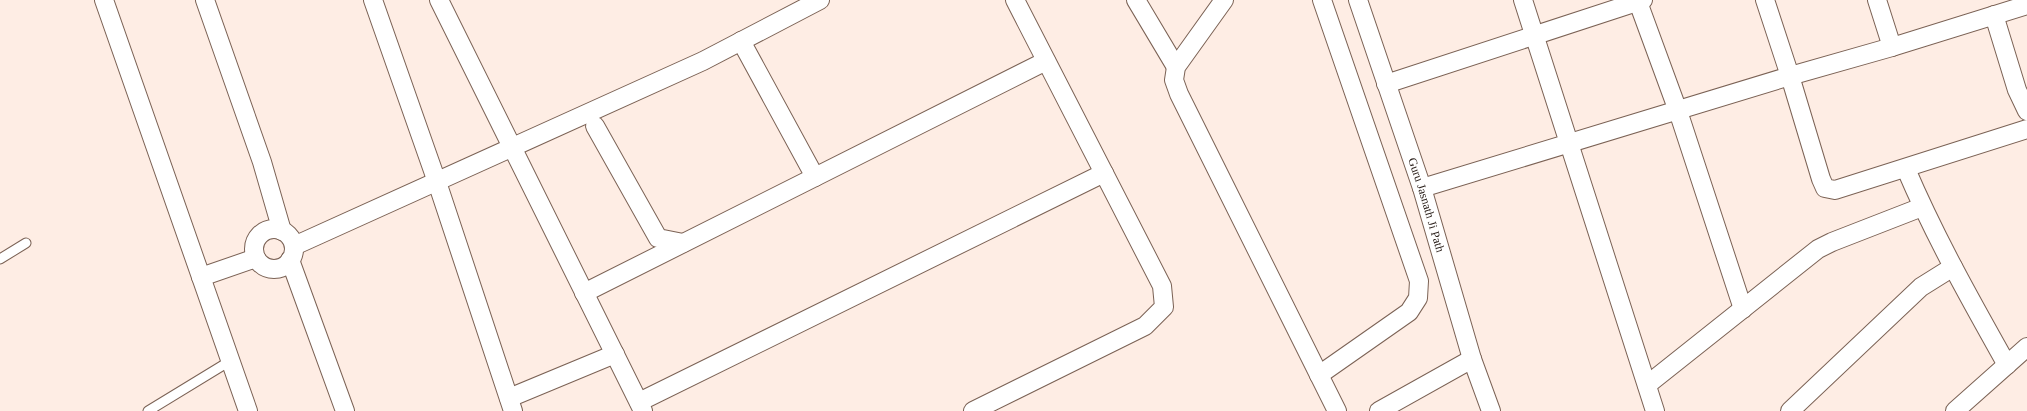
<svg xmlns="http://www.w3.org/2000/svg" width="2027" height="411" viewBox="0 0 2027 411" font-family="Georgia,serif">
<style>
.lines{fill:none;stroke-linecap:round;stroke-linejoin:round}
.lane-casing{stroke:#7b6255;stroke-width:11}
.street-casing{stroke:#7b6255;stroke-width:20}
.lane{stroke:#fff;stroke-width:9}
.street{stroke:#fff;stroke-width:18}
.labels{text-anchor:middle;dominant-baseline:central;stroke-width:3;stroke-linejoin:round;paint-order:stroke}
.street-label{font-size:12px;fill:#2d221d;stroke:#fff}
</style>
<rect width="100%" height="100%" fill="#feede4"/>
<g class="lines">
<defs>
<path id="lane" d="M0 259 26 243
M148 411 230 361"/>
<g id="street">
<path d="M104 0 248 411"/>
<path d="M205 0 262 162 282 231"/>
<path d="M373 0 437 182 513 411"/>
<path d="M439 0 643 411"/>
<path d="M1136 0 1176 67"/>
<path d="M1224 0 1176 67 1174 80 1179 94 1337 411"/>
<path id="s1" d="M1358 0 1422 188 1472 359 1491 411"/>
<path d="M1523 0 1655 411"/>
<path d="M1765 0 1790 76 1821 179 1825 188 1835 190 2027 129"/>
<path d="M1877 0 1892 47"/>
<path d="M1638 2 1678 111 1743 309"/>
<path d="M1994 15 2017 90 2027 111"/>
<path d="M741 41 815 177"/>
<path d="M1386 84 1643 0"/>
<path d="M595 126 658 238 683 243"/>
<path d="M1906 169C1935 237 1971 301 2007 365"/>
<path d="M1422 188 1790 76 1892 47 2027 5"/>
<circle cx="274" cy="249" r="20"/>
<path d="M294 246 703 61 820 0"/>
<path d="M290 260 345 411"/>
<path d="M201 277 256 258"/>
<path d="M584 293 1046 61"/>
<path d="M1319 375 1409 312 1418 298 1419 281 1322 0"/>
<path d="M1647 385 1818 249 1832 242 1922 207"/>
<path d="M509 398 615 354"/>
<path d="M639 402 1104 173"/>
<path d="M973 411 1145 326 1164 307 1162 286 1015 0"/>
<path d="M1379 411 1472 359"/>
<path d="M1790 411 1921 287 1953 267"/>
<path d="M1955 411 2027 347"/>
</g>
</defs>
<use href="#lane" class="lane-casing"/>
<use href="#street" class="street-casing"/>
<use href="#lane" class="lane"/>
<use href="#street" class="street"/>
</g>
<g class="labels">
<g class="street-label">
<text stroke="none"><textPath href="#s1" startOffset="216">Guru Jasnath Ji Path</textPath></text>
</g>
</g>
</svg>
